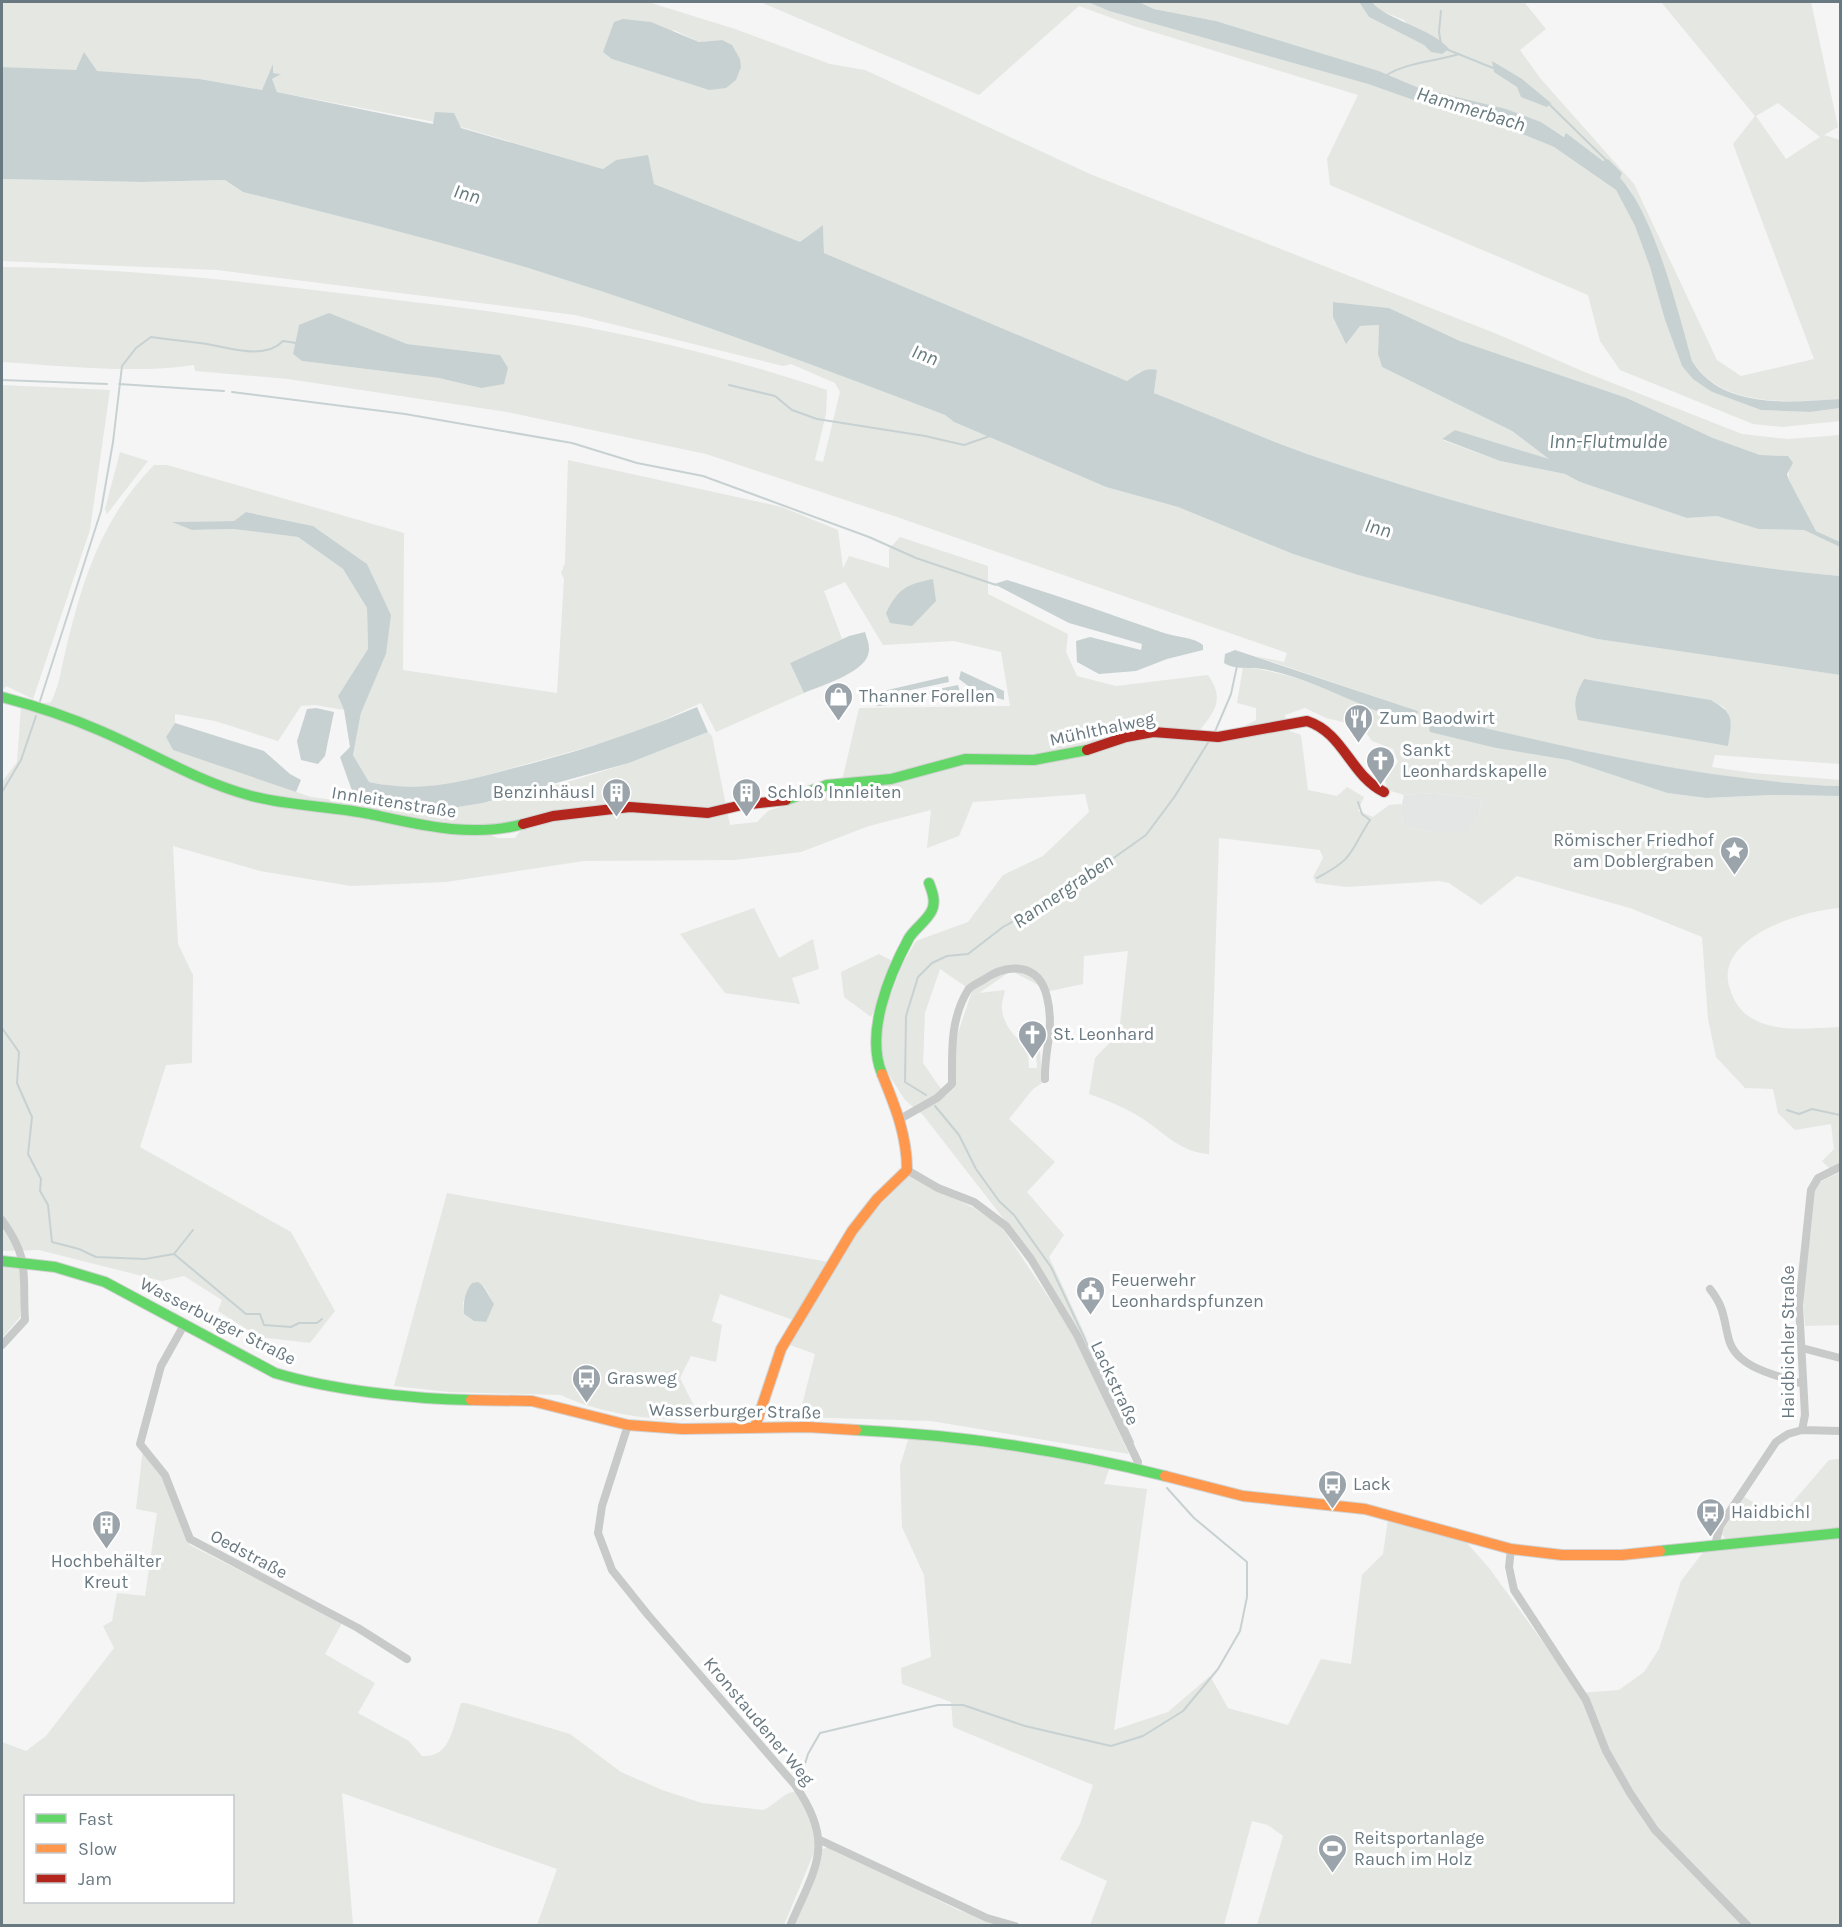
<svg xmlns="http://www.w3.org/2000/svg" width="1842" height="1927" viewBox="0 0 1842 1927" font-family="Karla,sans-serif">
<style>
.built{fill:#e4e6e6}
.green{fill:#e4e7e2;fill-rule:evenodd}
.water{fill:#c8d1d2}
.lines{fill:none;stroke-linecap:round;stroke-linejoin:round}
.stream{stroke:#c8d1d2;stroke-width:2}
.fast-casing{stroke:#d1d2d2;stroke-width:12}
.slow-casing{stroke:#d1d2d2;stroke-width:12}
.jam-casing{stroke:#d1d2d2;stroke-width:12}
.street{stroke:#c8caca;stroke-width:8}
.fast{stroke:#63d668;stroke-width:10}
.slow{stroke:#ff974d;stroke-width:10}
.jam{stroke:#b3261e;stroke-width:10}
.labels{text-anchor:middle;dominant-baseline:central;stroke-width:6;stroke-linejoin:round;paint-order:stroke}
.poi-label{font-size:18px;fill:#697981;stroke:#fff;text-anchor:start}
.street-label{font-size:18px;fill:#697981;stroke:#fff}
.water-label{font-size:20px;font-style:italic;fill:#65797d;stroke:#fff}
</style>
<rect width="100%" height="100%" fill="#f5f5f5"/>
<path class="built" d="M1434 793 1481 799 1479 814 1465 834 1430 832 1403 825 1401 807 1404 795Z"/>
<path class="green" d="M2 2H648L735 29 830 64 865 70 1090 174 1497 334 1587 373 1742 434 1788 439 1840 435V542L1816 531 1789 480 1788 456 1760 455 1713 438 1627 398 1460 341 1389 308 1333 302 1346 343 1360 326 1379 325 1378 354 1382 367 1512 431 1551 460 1455 430 1442 440 1500 461 1565 474 1580 482 1687 518 1717 516 1758 529 1804 530 1840 547V576C1663 561 1487 515 1319 458 1263 439 1208 414 1154 393L1157 370 1139 372 1127 381 824 253 823 225 800 243 654 184 616 160 603 169 461 127 277 92 272 79 280 74 273 73V65L262 90 200 79 2 67ZM674 30 699 42 722 40 709 90 612 59Z
M760 2H1088L1109 11 1368 84 1436 108 1485 119 1554 147 1616 190 1635 226 1650 267 1665 320 1682 366 1712 392 1761 410 1810 412 1840 408V421L1782 427 1753 424 1620 370 1600 341 1588 295 1330 185 1327 159 1358 95 1134 26 1079 6 979 95Z
M1139 2H1359L1369 17 1424 45 1431 52 1404 20 1377 9 1372 2 1525 3 1546 29 1520 50 1540 78 1634 184 1717 360 1741 376 1814 359 1733 144 1755 116 1661 2H1811L1838 127 1824 135 1840 140V399C1791 402 1723 409 1692 361L1655 245 1630 189 1603 161 1566 134 1565 137 1541 122 1419 88 1379 71 1216 21 1154 9ZM1778 103 1820 137 1786 159 1756 116Z
M2 179 142 182 225 180 243 192C346 218 449 243 550 275 683 316 815 366 945 415L954 422 1106 487 1178 507 1293 554 1358 575 1597 639 1840 675V764L1715 755 1712 767 1753 773 1840 780V786C1702 781 1567 748 1433 716L1496 748 1568 760 1667 793 1706 798 1771 795 1840 796V908C1803 910 1712 938 1730 989 1734 1002 1741 1013 1755 1020 1780 1033 1813 1028 1840 1027V1165L1830 1169 1822 1161 1834 1149 1831 1124 1795 1130 1778 1113 1773 1089 1745 1088 1716 1057 1708 1019 1702 937 1630 908 1517 876 1481 905 1449 883 1439 881 1346 887 1316 883 1313 877 1323 858 1320 850 1219 838 1209 1154C1179 1152 1164 1132 1140 1117 1124 1107 1106 1100 1089 1094L1095 1058 1119 1033 1128 951 1084 956 1083 984 1050 991 1011 971 979 993 1005 990C1004 996 1001 1004 1002 1010 1003 1023 1017 1044 1031 1045L1032 1050 1028 1051 1029 1068H1037L1036 1050H1040L1042 1083 1033 1089 1009 1119 1055 1162 1027 1192 1064 1235 1049 1257 1088 1341 1062 1310 1035 1259 923 1115 905 1100 880 1061 878 1028 902 965 916 941 968 922 1003 875 1043 856 1089 812 1085 794 973 802 959 836 927 848 931 810 869 826 801 852 735 860 584 861 446 882 351 886 260 871 173 846 178 944 193 975 192 1063 166 1065 140 1147 291 1232 335 1311 310 1343 259 1337 218 1311 222 1300 184 1276 162 1281 39 1250 2 1251V782L17 762 21 707 51 702C59 686 61 670 65 653 82 581 101 519 154 465H167L404 533 403 670 557 693 564 579 561 573 565 563 568 460 782 507 838 530 843 568 849 556 889 568V549L900 537 988 566V594L1068 634 1066 652 1077 676 1116 686 1208 675C1227 702 1212 714 1195 736L1229 734 1256 720V708L1237 703 1243 667C1278 671 1314 682 1346 696 1371 706 1389 717 1416 724L1418 711 1255 656 1284 662 1287 653 897 517 706 454 507 412 288 379 195 371 194 365C133 374 64 366 2 362V267C123 268 243 281 364 296 418 303 473 308 526 317 625 332 733 358 827 390L826 414 815 460 823 462 840 392 835 383 791 364 783 366 575 315 217 270 2 261ZM299 325 379 334 407 344 500 355 481 388 439 378 302 361 293 354ZM247 512 313 526 367 564 386 654 361 713 353 755 369 782 396 787 447 786 631 735 701 703 716 732 804 693 790 663 842 639 824 591 845 582 883 645 954 641 1001 652 1010 706 859 708 841 785 768 811 757 822 730 825 712 736 708 732 629 763 568 782 483 803 426 812 311 797 173 750 166 737 175 723V714L215 721 278 741 301 706 315 705 344 710 338 696 368 650 367 608 343 569 298 537 233 529 192 530 174 522 234 521ZM1584 679 1711 700 1727 709ZM1305 708 1326 718 1361 726 1372 741 1393 749 1398 762 1385 781 1388 790 1404 795 1434 793 1481 799 1479 814 1465 833 1430 832 1403 825 1401 804 1389 805 1373 817 1358 811 1364 797 1347 787 1337 796 1308 790 1301 735 1287 730 1285 715ZM514 823 525 824 515 838H498L485 833ZM940 969 972 991 955 1042 956 1086 946 1096 923 1063 925 1013Z
M2 385 110 390 90 530 33 699 6 686 2 691Z
M120 452 148 461 107 514 105 509Z
M754 908 779 958 813 939 819 969 792 978 800 1004 725 993 680 934Z
M879 954 896 963 871 1017 844 997 841 972Z
M1840 1172V1325L1805 1326 1803 1300 1815 1191 1820 1182Z
M909 1175 974 1208 1001 1226 1073 1334 1129 1454 931 1421 799 1417 815 1354 787 1344C825 1283 856 1224 909 1175Z
M447 1193 828 1262 796 1321 720 1294 712 1321 722 1325 716 1362 691 1356 680 1378 700 1418C660 1423 597 1413 561 1395L449 1392 394 1386ZM473 1283 484 1286 494 1304 485 1322 474 1321 464 1314 463 1303Z
M2 1266H20V1317L2 1338Z
M909 1437 1029 1447 1111 1464 1104 1484 1147 1489 1114 1730 1168 1712 1210 1676 1228 1708 1288 1725 1321 1659 1351 1664 1362 1575 1383 1554 1388 1519 1467 1543 1489 1568 1580 1693 1619 1690 1644 1672 1659 1649 1681 1581 1704 1551 1840 1537V1925H1257L1283 1836 1268 1825 1252 1821 1224 1925H1090L1107 1881 1060 1859 1080 1824 1093 1785 953 1727 951 1702 902 1684 901 1668 931 1657 924 1575 902 1527 900 1466Z
M143 1449C157 1469 172 1490 180 1514 184 1525 184 1534 190 1545L342 1623 325 1654 375 1683 358 1713 409 1741 422 1756C451 1758 453 1726 461 1703H466L570 1734 621 1772 662 1790 702 1803 763 1810C775 1806 785 1790 797 1792 808 1809 817 1830 815 1850L784 1925H537L557 1869 342 1793 353 1925 2 1926V1742L26 1751 46 1736 114 1648 103 1626 112 1621 117 1593 145 1596 157 1513 136 1509ZM26 1796H232V1902H26Z
M1840 1459V1528L1726 1539 1722 1534 1725 1522 1743 1496 1779 1518 1829 1460Z
M829 1846 958 1910 1009 1925 792 1926 821 1850Z"/>
<path class="water" d="M1088 2H1139L1154 9 1216 21 1379 71 1419 88 1506 109 1541 122 1564 137 1566 133 1603 161 1608 159 1622 173 1620 178C1654 214 1678 311 1692 361 1722 410 1791 402 1840 399V408L1810 412 1761 410 1712 392 1693 379 1682 366 1665 320 1650 267 1635 226 1616 190 1554 147 1485 119 1436 108 1368 84 1109 11Z
M1359 2H1372C1384 19 1432 28 1449 49L1442 54 1431 52 1424 45 1369 17Z
M623 19 651 22 699 42 722 40 732 45 740 59 741 67 736 80 726 88 709 90 612 59 603 52 614 22Z
M84 52 97 71 200 79 262 90 273 64V73L281 74 272 79 277 92 433 124 435 112 454 113 461 128 603 169 616 160 648 155 654 184 800 242 823 225 824 253 1127 381C1137 374 1145 367 1157 370L1154 393C1209 414 1263 439 1319 458 1487 515 1663 561 1840 576V675L1597 639 1358 575 1293 554 1178 507 1106 487 954 422 945 415C815 366 683 316 550 275 449 243 346 218 243 192L225 180 142 182 2 179V67L76 70Z
M1492 61 1522 79 1551 103 1547 107 1521 97 1517 87 1494 72Z
M1333 302 1389 308 1460 341 1627 398 1713 438 1760 455 1788 456 1793 463 1787 474 1789 480 1816 531 1840 542V547L1804 530 1758 529 1717 516 1687 518 1580 482 1565 474 1500 461 1442 439 1455 430 1549 459 1512 431 1382 367 1378 354 1379 325 1360 326 1346 344 1333 317Z
M329 313 407 344 500 355 508 368 504 384 481 388 439 378 302 361 293 354 299 325Z
M246 512 313 526 367 564 391 615 386 654 361 713 353 755 369 782C426 794 464 781 518 767 581 751 638 732 697 707L708 732 629 763 483 803 426 812 356 802 340 757 350 747 344 710 338 696 368 649 367 608 343 569 298 537 233 529 192 530 172 522 234 521Z
M933 579 936 601 912 626 890 623 886 613C899 588 905 585 933 579Z
M1007 580C1060 596 1112 615 1164 633 1176 637 1193 637 1203 645V650L1167 659 1136 671 1099 674 1077 662 1076 641 1090 637 1141 650 1142 644 1069 623 994 584Z
M865 632C867 639 871 647 868 655 863 673 820 686 804 693L790 663 849 636Z
M1235 650 1418 711 1416 724C1365 711 1320 681 1268 670 1253 666 1236 671 1224 663L1225 654Z
M961 671 1004 691V700L975 691 959 679Z
M948 676 949 682 878 697 879 692Z
M1584 679 1711 700C1735 714 1732 720 1728 746L1578 720C1573 703 1575 695 1584 679Z
M958 685 961 695 937 698 932 695 909 703 877 706 875 702Z
M316 708 334 712 325 756 318 764 301 760 297 741 307 709Z
M1433 716C1567 747 1702 781 1840 786V796L1771 795 1706 798 1667 793 1568 760 1496 748 1430 732 1428 722Z
M175 723 264 751 290 774 301 780 296 792 173 750 166 737Z
M478 1282 483 1286 494 1304 486 1322 474 1321 464 1314C463 1302 465 1292 472 1283Z"/>
<g class="lines">
<path class="stream" d="M1441 44 1439 32 1441 11
M1446 49 1493 68
M1385 76C1407 62 1434 62 1459 54
M1549 104 1607 161
M2 380 107 384
M119 384 224 391
M729 385 775 396 792 410 817 419 925 436 964 445 990 436
M232 392 405 414 572 443 637 463 703 476 869 537 916 558 996 585
M40 701 101 511 113 442 122 366 136 348 151 337C170 340 189 341 207 344 230 348 265 360 283 341L296 343
M1214 734 1231 694 1237 666
M2 792 21 760 36 716
M1317 878C1356 857 1348 854 1370 820L1362 814 1358 802
M2 1022V1028L19 1052 17 1083 32 1117 28 1154 41 1179 40 1191 48 1205 52 1242 79 1249 96 1257 145 1259 174 1254 246 1314H260L264 1325 291 1327 299 1323H317L322 1319
M926 1095 905 1082 906 1016 918 977 932 963 947 956 968 954 1003 927 1067 891 1146 835 1175 796 1209 741
M935 1106 959 1135 976 1169 999 1201 1014 1215 1051 1267 1133 1442
M1787 1110 1799 1114 1812 1109 1840 1115
M174 1254 193 1230
M801 1777 808 1754 820 1733 938 1705H963L1025 1726 1111 1746 1143 1736 1183 1711 1218 1669 1240 1631 1247 1597V1562L1194 1518 1167 1488"/>
<defs>
<path id="fast" d="M2 697C36 706 69 717 101 731 150 752 197 781 248 795 286 806 331 806 370 814 421 825 472 838 523 824
M786 800 827 785 891 779 965 759 1034 760 1087 750
M882 1074C865 1033 889 975 909 938 915 928 927 921 932 910 936 901 932 891 929 883
M2 1261 55 1267 105 1282 275 1373C331 1390 412 1399 471 1400
M856 1430C961 1435 1063 1450 1165 1476
M1660 1551 1840 1533"/>
<path id="slow" d="M471 1400 532 1401 628 1425 682 1429 807 1427 856 1430
M755 1427 781 1349 852 1231 877 1199 907 1170C907 1135 895 1106 882 1074
M1165 1476 1243 1496 1365 1509 1511 1549 1562 1555H1622L1660 1551"/>
<path id="jam" d="M1087 750 1126 737 1153 732 1218 737 1307 721C1344 733 1350 775 1384 792
M523 824 553 816 630 807 708 813 742 805 786 800"/>
</defs>
<use href="#fast" class="fast-casing"/>
<use href="#slow" class="slow-casing"/>
<use href="#jam" class="jam-casing"/>
<path class="street" d="M900 1119 937 1098 952 1084C952 1052 950 1019 968 990 971 986 978 983 983 980 1007 963 1039 962 1047 997 1055 1030 1044 1049 1045 1079
M907 1170 938 1188 974 1202 1006 1226 1031 1259 1077 1335 1138 1462 1137 1468
M2 1220C31 1260 22 1274 25 1320L2 1345
M1710 1289C1725 1308 1723 1318 1729 1340 1737 1369 1780 1376 1803 1384
M184 1325 161 1366 140 1444 165 1475 190 1539 358 1628 407 1659
M1802 1348 1840 1358
M628 1425 602 1506 598 1533 612 1570 648 1615 795 1785C836 1844 816 1866 790 1926
M1802 1430 1840 1431
M1715 1545 1720 1526 1776 1442 1788 1434 1802 1430 1805 1415 1799 1305 1811 1190 1818 1178 1840 1167
M1511 1549 1509 1567 1514 1590 1586 1700 1606 1751 1630 1793 1655 1830 1748 1926
M820 1840 987 1918 1015 1926"/>
<use href="#fast" class="fast"/>
<use href="#slow" class="slow"/>
<use href="#jam" class="jam"/>
</g>
<defs>
<symbol id="shop-pin" viewBox="-11 -11 22 30"><path d="M0 17L-7.5 6A9.5 9.5 0 1 1 7.5 6Z" fill="#9aa4aa" stroke="#fff"/><path d="M-5-2.5h2.3a2.7 3.5 0 0 1 5.4 0H5L5.5 6h-11ZM-1.5-2.5h3a1.5 2.3 0 0 0-3 0Z" fill="#fff"/></symbol>
<symbol id="restaurant-pin" viewBox="-11 -11 22 30"><path d="M0 17L-7.5 6A9.5 9.5 0 1 1 7.5 6Z" fill="#9aa4aa" stroke="#fff"/><path d="M-5-6h1v4h1v-4h1v4h1v-4h1v5L-1.5 .5V6h-2V.5L-5-1ZM5-6V6H3V1.5H1.5Q1.5-4 5-6Z" fill="#fff"/></symbol>
<symbol id="church-pin" viewBox="-11 -11 22 30"><path d="M0 17L-7.5 6A9.5 9.5 0 1 1 7.5 6Z" fill="#9aa4aa" stroke="#fff"/><path d="M-1.2-6h2.4v3.5h3.3v2.4h-3.3V6h-2.4V-.1h-3.3v-2.4h3.3Z" fill="#fff"/></symbol>
<symbol id="building-pin" viewBox="-11 -11 22 30"><path d="M0 17L-7.5 6A9.5 9.5 0 1 1 7.5 6Z" fill="#9aa4aa" stroke="#fff"/><path d="M-4-6H4V6H1V3H-1V6H-4ZM-2.5-4.3h1.7v1.8h-1.7ZM.8-4.3h1.7v1.8H.8ZM-2.5-1h1.7V.8h-1.7ZM.8-1h1.7V.8H.8Z" fill="#fff"/></symbol>
<symbol id="sight-pin" viewBox="-11 -11 22 30"><path d="M0 17L-7.5 6A9.5 9.5 0 1 1 7.5 6Z" fill="#9aa4aa" stroke="#fff"/><path d="M0-6L1.8-2.2L6-1.7L2.9 1.2L3.7 5.4L0 3.3L-3.7 5.4L-2.9 1.2L-6-1.7L-1.8-2.2Z" fill="#fff"/></symbol>
<symbol id="civic-pin" viewBox="-11 -11 22 30"><path d="M0 17L-7.5 6A9.5 9.5 0 1 1 7.5 6Z" fill="#9aa4aa" stroke="#fff"/><path d="M-.6-6.5H3V-4.5H.6V-3L4-1V1h2V6H-6V1h2V-1L-.6-3ZM-1.2 2.5V6h2.4V2.5Z" fill="#fff"/></symbol>
<symbol id="bus-pin" viewBox="-11 -11 22 30"><path d="M0 17L-7.5 6A9.5 9.5 0 1 1 7.5 6Z" fill="#9aa4aa" stroke="#fff"/><path d="M-5-6H5V4H4V6H2V4H-2V6H-4V4H-5ZM-3.5-4V0h7V-4ZM-3.5 1.2v1.5H-2V1.2ZM2 1.2v1.5H3.5V1.2Z" fill="#fff"/></symbol>
<symbol id="stadium-pin" viewBox="-11 -11 22 30"><path d="M0 17L-7.5 6A9.5 9.5 0 1 1 7.5 6Z" fill="#9aa4aa" stroke="#fff"/><path d="M0-5a6.5 5 0 1 0 0 10a6.5 5 0 1 0 0-10ZM-3.5-1.8h7v3.6h-7Z" fill="#fff"/></symbol>
</defs>
<g fill-rule="evenodd">
<use href="#shop-pin" x="822" y="680" width="33" height="45"/>
<use href="#restaurant-pin" x="1342" y="702" width="33" height="45"/>
<use href="#church-pin" x="1364" y="744" width="33" height="45"/>
<use href="#building-pin" x="600" y="776" width="33" height="45"/>
<use href="#building-pin" x="730" y="776" width="33" height="45"/>
<use href="#sight-pin" x="1718" y="834" width="33" height="45"/>
<use href="#church-pin" x="1016" y="1018" width="33" height="45"/>
<use href="#civic-pin" x="1074" y="1274" width="33" height="45"/>
<use href="#bus-pin" x="570" y="1362" width="33" height="45"/>
<use href="#bus-pin" x="1316" y="1468" width="33" height="45"/>
<use href="#bus-pin" x="1694" y="1496" width="33" height="45"/>
<use href="#building-pin" x="90" y="1508" width="33" height="45"/>
<use href="#stadium-pin" x="1316" y="1832" width="33" height="45"/>
</g>
<g class="labels">
<g class="poi-label">
<text x="859" y="696">Thanner Forellen</text>
<text x="1379" y="718">Zum Baodwirt</text>
<text x="1402" y="750">Sankt<tspan x="1402" dy="21">Leonhardskapelle</tspan></text>
<text x="595" y="792" text-anchor="end">Benzinhäusl</text>
<text x="767" y="792">Schloß Innleiten</text>
<text x="1714" y="840" text-anchor="end">Römischer Friedhof<tspan x="1714" dy="21">am Doblergraben</tspan></text>
<text x="1053" y="1034">St. Leonhard</text>
<text x="1111" y="1280">Feuerwehr<tspan x="1111" dy="21">Leonhardspfunzen</tspan></text>
<text x="607" y="1378">Grasweg</text>
<text x="1353" y="1484">Lack</text>
<text x="1731" y="1512">Haidbichl</text>
<text x="106" y="1561" text-anchor="middle">Hochbehälter<tspan x="106" dy="21">Kreut</tspan></text>
<text x="1354" y="1838">Reitsportanlage<tspan x="1354" dy="21">Rauch im Holz</tspan></text>
</g>
<g class="street-label">
<text transform="translate(1102 729) rotate(-12)">Mühlthalweg</text>
<text transform="translate(394 802) rotate(9)">Innleitenstraße</text>
<text transform="translate(218 1321) rotate(27)">Wasserburger Straße</text>
<text transform="translate(1788 1342) rotate(-90)">Haidbichler Straße</text>
<text transform="translate(1115 1383) rotate(65)">Lackstraße</text>
<text transform="translate(735 1411) rotate(1)">Wasserburger Straße</text>
<text transform="translate(249 1554) rotate(28)">Oedstraße</text>
<text transform="translate(759 1721) rotate(50)">Kronstaudener Weg</text>
</g>
<g class="water-label">
<text transform="translate(1471 109) rotate(17)">Hammerbach</text>
<text transform="translate(467 194) rotate(16)">Inn</text>
<text transform="translate(925 355) rotate(21)">Inn</text>
<text x="1608" y="441">Inn-Flutmulde</text>
<text transform="translate(1378 528) rotate(15)">Inn</text>
<text transform="translate(1063 891) rotate(-34)">Rannergraben</text>
</g>
</g>
<rect width="1842" height="1927" fill="none" stroke="#697981" stroke-width="6"/>
<rect x="24" y="1795" width="210" height="108" fill="#ffffff" stroke="#c3c9cd" stroke-width="1.5"/>
<rect x="36" y="1814" width="30" height="9" fill="#63d668" stroke="#c3c9cd" stroke-width="1.5"/>
<text x="78" y="1825" font-size="18" fill="#697981">Fast</text>
<rect x="36" y="1844" width="30" height="9" fill="#ff974d" stroke="#c3c9cd" stroke-width="1.5"/>
<text x="78" y="1855" font-size="18" fill="#697981">Slow</text>
<rect x="36" y="1874" width="30" height="9" fill="#b3261e" stroke="#c3c9cd" stroke-width="1.5"/>
<text x="78" y="1885" font-size="18" fill="#697981">Jam</text>
</svg>
